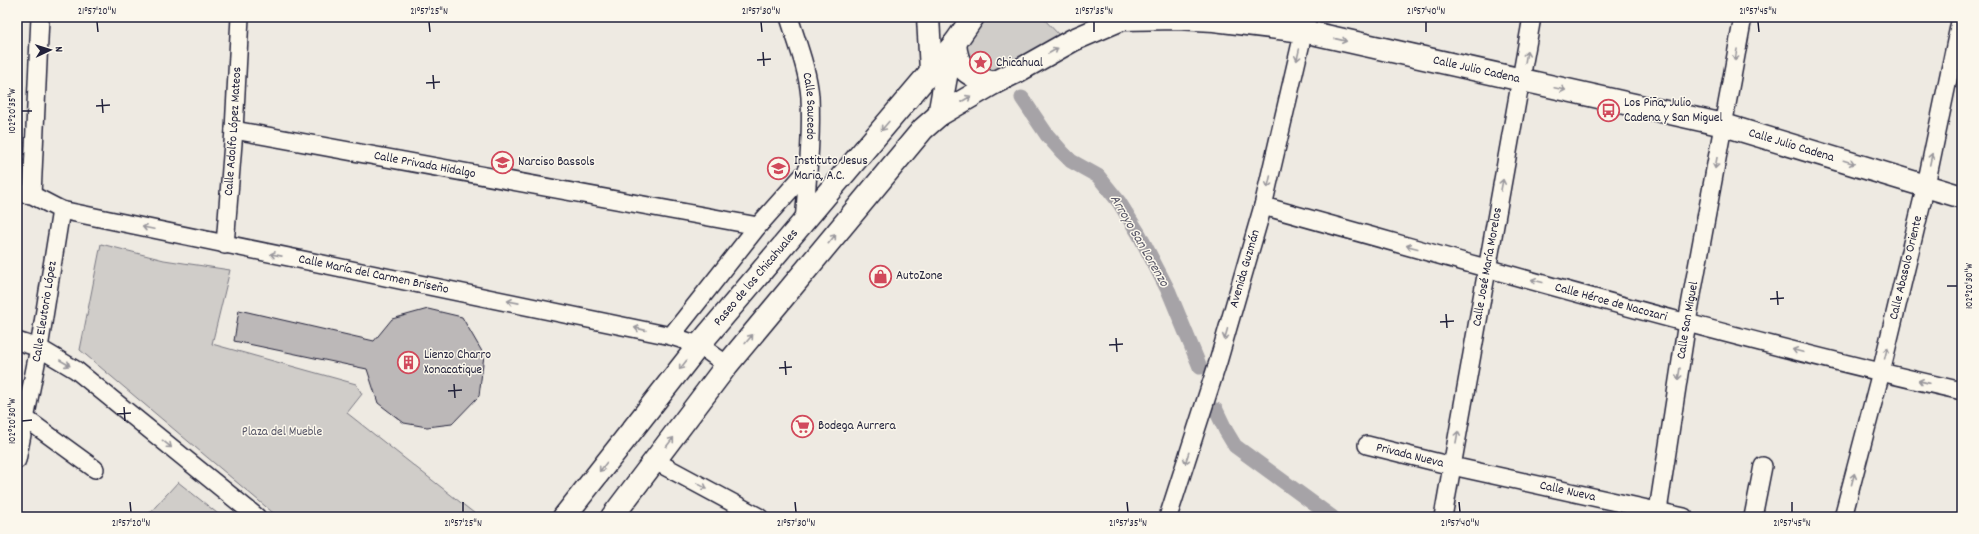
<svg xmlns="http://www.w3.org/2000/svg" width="1979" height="534" viewBox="0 0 1979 534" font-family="Dekko,sans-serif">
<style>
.green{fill:#d0cdc9;stroke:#797882}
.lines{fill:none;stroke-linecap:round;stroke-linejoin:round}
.canal{stroke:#a6a3a7;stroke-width:15}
.building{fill:#bcb8b8;stroke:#22223b}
.street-casing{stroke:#22223b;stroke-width:20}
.secondary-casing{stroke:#22223b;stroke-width:25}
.street{stroke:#fbf7ec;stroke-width:17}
.secondary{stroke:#fbf7ec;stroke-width:22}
.oneway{stroke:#99979c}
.ticks{fill:none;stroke:#22223b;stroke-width:1.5}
.labels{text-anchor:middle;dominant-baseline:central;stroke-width:3;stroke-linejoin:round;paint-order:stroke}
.poi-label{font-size:13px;fill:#22223b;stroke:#fbf7ec;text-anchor:start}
.street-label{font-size:13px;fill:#22223b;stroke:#fbf7ec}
.park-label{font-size:13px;fill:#565566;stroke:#fbf7ec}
.water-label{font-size:14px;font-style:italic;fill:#575666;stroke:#fbf7ec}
.neatline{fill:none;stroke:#22223b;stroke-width:1.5}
.ticks-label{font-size:10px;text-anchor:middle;fill:#22223b}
</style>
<rect width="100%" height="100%" fill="#eeeae2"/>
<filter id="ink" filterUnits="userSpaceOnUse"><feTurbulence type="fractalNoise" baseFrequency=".025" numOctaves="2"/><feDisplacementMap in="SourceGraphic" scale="8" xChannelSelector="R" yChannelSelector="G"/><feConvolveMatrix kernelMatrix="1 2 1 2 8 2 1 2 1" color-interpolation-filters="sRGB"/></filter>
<g filter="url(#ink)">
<path class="green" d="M984 17H1042L1063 39 1002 72H976L965 45Z
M17 142 29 143 20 172H17Z
M101 244 164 260 230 270 212 344 356 384 362 394 347 413 479 517H278L80 350Z
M178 482 222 517H146Z"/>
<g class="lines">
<path class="canal" d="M1022 98 1047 135 1062 152 1071 161 1098 176 1119 202 1139 234 1169 292 1200 367
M1216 410 1226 431 1235 446 1332 517"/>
</g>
<path class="building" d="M428 309 462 317 484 355 479 396 452 424 427 427 404 423 378 403 367 369 234 341 239 310 374 341 392 319Z"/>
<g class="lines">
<defs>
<g id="street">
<path id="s1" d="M789 17C797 43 808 70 810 97 812 139 807 181 804 223"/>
<path id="s2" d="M234 130 758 226"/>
<path id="s3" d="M17 193 32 195 61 210 671 336 699 345 727 365"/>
<path d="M32 195 40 17"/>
<path id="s4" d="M1263 206C1495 270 1727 338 1962 391"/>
<path id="s5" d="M225 245 234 130 240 17"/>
<path d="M671 336 758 226 807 171"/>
<path d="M17 341 39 348 76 370 257 517"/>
<path d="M25 418 95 469"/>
<path id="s6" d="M1367 445 1452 466 1684 517"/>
<path id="s7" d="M17 460 39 348 61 210"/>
<path d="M655 461 759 517"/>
<path id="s8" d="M1168 517 1218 362 1263 206 1307 17"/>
<path id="s9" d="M1443 517 1532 17"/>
<path id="s10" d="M1657 517 1687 322 1743 17"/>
<path d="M1753 517 1763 466"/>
<path id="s11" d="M1843 517 1881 372 1926 185 1961 17"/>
</g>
<g id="secondary">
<path d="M928 17 931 71"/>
<path d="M955 43C957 71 969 76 994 83"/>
<path d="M939 115 947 71 954 47"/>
<path id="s12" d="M564 517 699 345 955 43 973 17"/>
<path id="s13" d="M612 517 727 365 923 129 939 115 994 83 1018 71 1073 40 1122 19 1177 18 1214 20 1303 31 1724 125 1962 197"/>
</g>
</defs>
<use href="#street" class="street-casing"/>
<use href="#secondary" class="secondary-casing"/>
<use href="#street" class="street"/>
<use href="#secondary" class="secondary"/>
</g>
<defs><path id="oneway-shaft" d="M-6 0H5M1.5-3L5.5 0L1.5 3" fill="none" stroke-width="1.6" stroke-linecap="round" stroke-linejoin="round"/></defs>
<g class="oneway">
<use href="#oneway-shaft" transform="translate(1341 40) rotate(13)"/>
<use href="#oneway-shaft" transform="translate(1053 51) rotate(-30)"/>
<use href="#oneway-shaft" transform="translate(1298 55) rotate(103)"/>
<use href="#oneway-shaft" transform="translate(1736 55) rotate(100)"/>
<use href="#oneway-shaft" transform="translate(1526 57) rotate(-81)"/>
<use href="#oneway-shaft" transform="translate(1560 89) rotate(12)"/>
<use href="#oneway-shaft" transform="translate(966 99) rotate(-30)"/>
<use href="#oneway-shaft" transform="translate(885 126) rotate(130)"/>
<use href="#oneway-shaft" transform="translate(1931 159) rotate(-78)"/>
<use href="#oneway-shaft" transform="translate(1849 162) rotate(17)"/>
<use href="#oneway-shaft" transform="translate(1716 163) rotate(100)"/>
<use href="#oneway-shaft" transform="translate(1269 182) rotate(103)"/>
<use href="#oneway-shaft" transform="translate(1502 185) rotate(-79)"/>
<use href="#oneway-shaft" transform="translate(148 228) rotate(-168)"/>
<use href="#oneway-shaft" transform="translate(832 239) rotate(-51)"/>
<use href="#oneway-shaft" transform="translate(1412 247) rotate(-165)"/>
<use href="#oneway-shaft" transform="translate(276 255) rotate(-169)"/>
<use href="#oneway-shaft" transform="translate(1537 281) rotate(-165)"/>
<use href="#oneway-shaft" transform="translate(513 302) rotate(-169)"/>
<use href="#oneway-shaft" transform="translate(640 329) rotate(-167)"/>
<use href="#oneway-shaft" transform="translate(1226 334) rotate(106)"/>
<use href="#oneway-shaft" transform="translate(749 339) rotate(-50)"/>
<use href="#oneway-shaft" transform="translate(1798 351) rotate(-165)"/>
<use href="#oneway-shaft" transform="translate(1886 353) rotate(-76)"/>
<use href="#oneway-shaft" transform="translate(65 363) rotate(30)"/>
<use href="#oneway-shaft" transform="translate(683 365) rotate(128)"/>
<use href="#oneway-shaft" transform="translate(1679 374) rotate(99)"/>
<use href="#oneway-shaft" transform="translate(1924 382) rotate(-167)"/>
<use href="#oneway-shaft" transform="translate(1457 437) rotate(-80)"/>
<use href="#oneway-shaft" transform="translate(670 442) rotate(-52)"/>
<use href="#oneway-shaft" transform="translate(167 444) rotate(39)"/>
<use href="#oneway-shaft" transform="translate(1187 458) rotate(108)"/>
<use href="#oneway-shaft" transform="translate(603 467) rotate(128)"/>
<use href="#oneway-shaft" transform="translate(1853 479) rotate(-75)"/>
<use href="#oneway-shaft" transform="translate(702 486) rotate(29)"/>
</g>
</g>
<path class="ticks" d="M97 22 98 32M429 22 430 32M761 22 762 32M1094 22V32M1426 22V32M1758 22 1759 32M763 52 764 66M757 60 771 59M433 75 434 89M426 83 440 82M102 99 103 113M96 106 110 105M22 111H32M1947 286H1957M1777 291 1778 305M1770 299 1784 298M1446 314 1447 328M1440 322 1454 321M1116 338 1117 352M1109 345 1123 344M785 361 786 375M779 368 792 367M454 384 455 398M448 391 462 390M124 407 125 421M117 414 131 413M22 421 32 420M130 502 131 512M463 502V512M795 502 796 512M1127 502 1128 512M1459 502 1460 512M1792 502V512"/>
<defs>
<symbol id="sight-ring" viewBox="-11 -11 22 22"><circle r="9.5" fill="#fbf7ec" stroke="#d1495b" stroke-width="1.5"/><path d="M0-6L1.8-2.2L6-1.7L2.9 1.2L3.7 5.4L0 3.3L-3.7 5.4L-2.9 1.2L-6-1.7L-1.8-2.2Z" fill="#d1495b"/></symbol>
<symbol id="bus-ring" viewBox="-11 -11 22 22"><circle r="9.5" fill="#fbf7ec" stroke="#d1495b" stroke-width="1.5"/><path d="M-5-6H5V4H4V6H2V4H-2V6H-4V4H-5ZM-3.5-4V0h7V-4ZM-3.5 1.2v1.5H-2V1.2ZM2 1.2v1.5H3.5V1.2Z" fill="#d1495b"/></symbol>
<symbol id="school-ring" viewBox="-11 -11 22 22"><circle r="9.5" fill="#fbf7ec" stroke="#d1495b" stroke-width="1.5"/><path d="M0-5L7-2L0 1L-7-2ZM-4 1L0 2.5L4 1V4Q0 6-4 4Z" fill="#d1495b"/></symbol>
<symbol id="shop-ring" viewBox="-11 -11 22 22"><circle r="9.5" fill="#fbf7ec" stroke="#d1495b" stroke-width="1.5"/><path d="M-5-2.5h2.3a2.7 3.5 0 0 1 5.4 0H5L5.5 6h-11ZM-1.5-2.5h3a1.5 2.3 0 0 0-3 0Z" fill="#d1495b"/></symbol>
<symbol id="building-ring" viewBox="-11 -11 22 22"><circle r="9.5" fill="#fbf7ec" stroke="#d1495b" stroke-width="1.5"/><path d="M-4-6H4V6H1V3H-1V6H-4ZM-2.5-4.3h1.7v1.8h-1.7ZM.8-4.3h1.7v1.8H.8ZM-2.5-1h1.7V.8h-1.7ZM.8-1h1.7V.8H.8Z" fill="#d1495b"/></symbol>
<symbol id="supermarket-ring" viewBox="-11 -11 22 22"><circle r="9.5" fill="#fbf7ec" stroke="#d1495b" stroke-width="1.5"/><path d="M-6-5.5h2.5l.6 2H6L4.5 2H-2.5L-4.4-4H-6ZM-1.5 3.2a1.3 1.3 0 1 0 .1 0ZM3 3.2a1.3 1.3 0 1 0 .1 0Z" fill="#d1495b"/></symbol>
</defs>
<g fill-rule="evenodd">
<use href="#sight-ring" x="968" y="50" width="25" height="25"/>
<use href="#bus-ring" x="1596" y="98" width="25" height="25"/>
<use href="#school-ring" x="490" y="150" width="25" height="25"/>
<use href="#school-ring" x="766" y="156" width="25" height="25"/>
<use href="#shop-ring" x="868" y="264" width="25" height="25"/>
<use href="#building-ring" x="396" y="350" width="25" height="25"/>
<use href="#supermarket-ring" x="790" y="414" width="25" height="25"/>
</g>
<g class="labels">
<g class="poi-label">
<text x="996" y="63">Chicahual</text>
<text x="1624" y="103">Los Piña, Julio<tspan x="1624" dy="15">Cadena y San Miguel</tspan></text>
<text x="794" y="161">Instituto Jesus<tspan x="794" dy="15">Maria, A.C.</tspan></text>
<text x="518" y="162">Narciso Bassols</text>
<text x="896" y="276">AutoZone</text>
<text x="424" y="355">Lienzo Charro<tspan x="424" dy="15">Xonacatique</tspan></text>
<text x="818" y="426">Bodega Aurrera</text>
</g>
<g class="street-label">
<text stroke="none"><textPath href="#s13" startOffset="1085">Calle Julio Cadena</textPath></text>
<text stroke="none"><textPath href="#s1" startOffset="92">Calle Saucedo</textPath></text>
<text stroke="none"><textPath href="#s5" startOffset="114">Calle Adolfo López Mateos</textPath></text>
<text stroke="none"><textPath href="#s13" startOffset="1409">Calle Julio Cadena</textPath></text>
<text stroke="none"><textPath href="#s2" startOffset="194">Calle Privada Hidalgo</textPath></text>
<text stroke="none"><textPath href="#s9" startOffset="254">Calle José María Morelos</textPath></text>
<text stroke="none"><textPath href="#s11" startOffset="257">Calle Abasolo Oriente</textPath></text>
<text stroke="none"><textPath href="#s8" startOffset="260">Avenida Guzmán</textPath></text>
<text stroke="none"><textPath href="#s3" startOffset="367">Calle María del Carmen Briseño</textPath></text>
<text stroke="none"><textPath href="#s12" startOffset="307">Paseo de los Chicahuales</textPath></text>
<text stroke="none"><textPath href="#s4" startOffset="361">Calle Héroe de Nacozari</textPath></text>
<text stroke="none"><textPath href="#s7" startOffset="151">Calle Eleutorio López</textPath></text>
<text stroke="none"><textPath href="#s10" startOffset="199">Calle San Miguel</textPath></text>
<text stroke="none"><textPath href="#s6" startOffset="44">Privada Nueva</textPath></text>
<text stroke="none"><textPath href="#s6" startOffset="206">Calle Nueva</textPath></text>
</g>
<g class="park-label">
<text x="282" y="432">Plaza del Mueble</text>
</g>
<g class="water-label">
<text transform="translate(1139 241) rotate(60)">Arroyo San Lorenzo</text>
</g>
</g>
<rect width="1979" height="534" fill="none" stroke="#fbf7ec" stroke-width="44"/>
<g transform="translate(50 50) rotate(86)" stroke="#fbf7ec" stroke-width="3" paint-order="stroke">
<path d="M0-3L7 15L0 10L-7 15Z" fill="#22223b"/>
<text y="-6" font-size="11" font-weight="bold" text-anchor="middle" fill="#22223b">N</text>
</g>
<rect x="22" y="22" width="1935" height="490" class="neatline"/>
<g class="ticks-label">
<text x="97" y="14">21°57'20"N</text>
<text x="429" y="14">21°57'25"N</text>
<text x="761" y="14">21°57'30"N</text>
<text x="1094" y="14">21°57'35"N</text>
<text x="1426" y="14">21°57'40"N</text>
<text x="1758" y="14">21°57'45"N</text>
<text transform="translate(11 111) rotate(-90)" y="4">102°20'35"W</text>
<text transform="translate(1968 286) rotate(-90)" y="4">102°20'30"W</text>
<text transform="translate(11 421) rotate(-90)" y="4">102°20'30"W</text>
<text x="131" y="526">21°57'20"N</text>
<text x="463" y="526">21°57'25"N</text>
<text x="796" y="526">21°57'30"N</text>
<text x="1128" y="526">21°57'35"N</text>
<text x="1460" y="526">21°57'40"N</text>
<text x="1792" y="526">21°57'45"N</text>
</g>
</svg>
